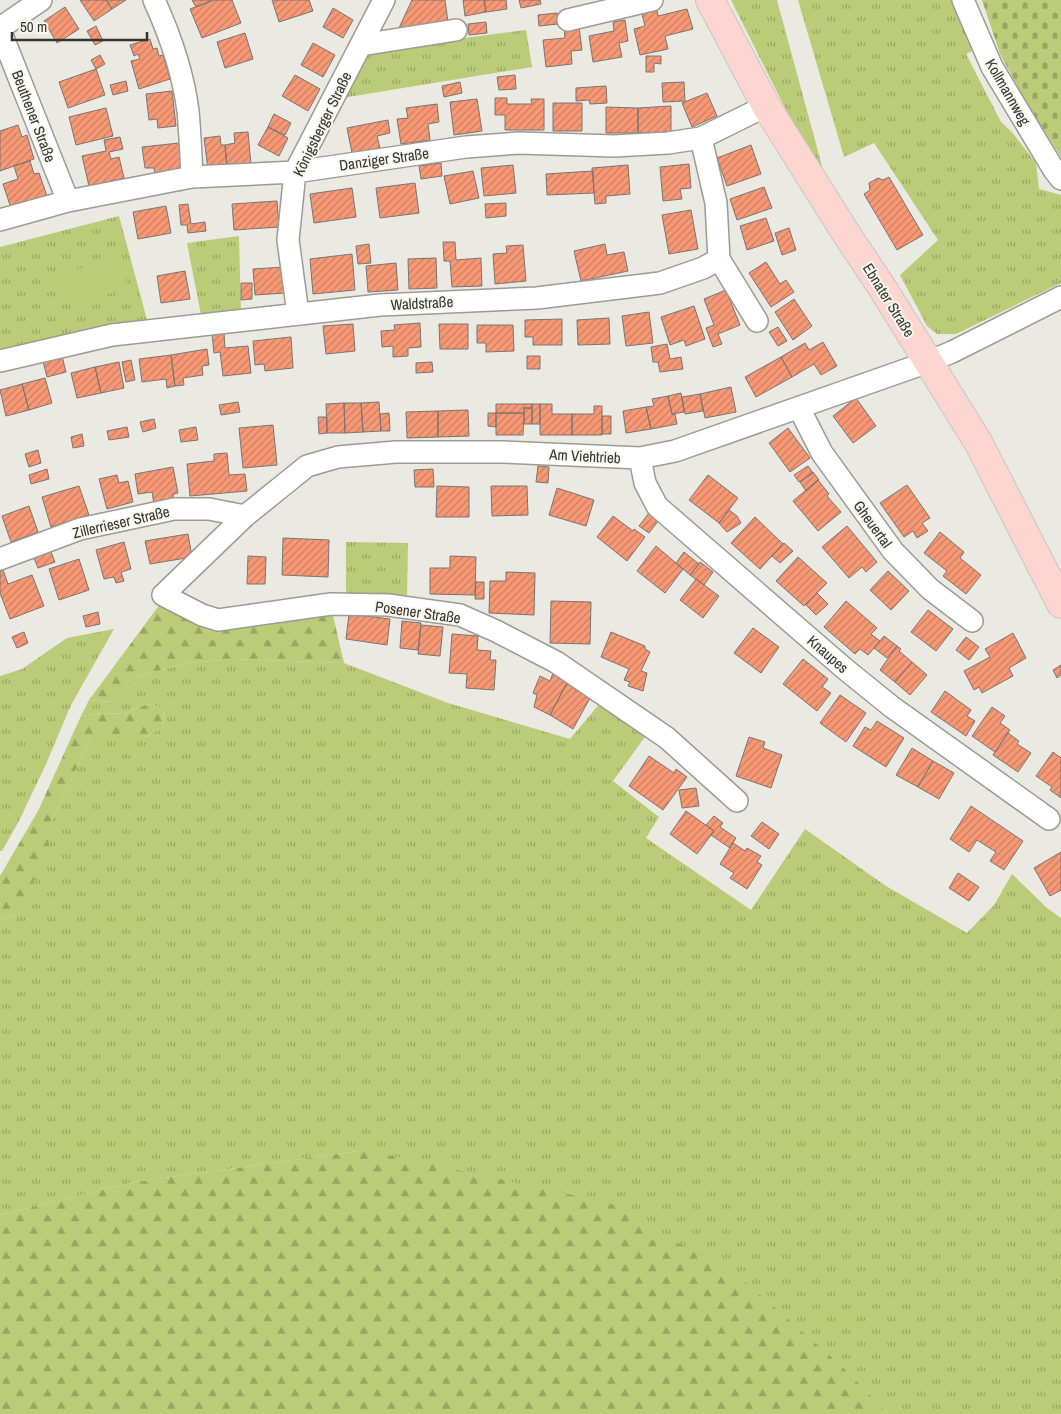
<svg xmlns="http://www.w3.org/2000/svg" width="1061" height="1414" viewBox="0 0 1061 1414" font-family="'Archivo Narrow',sans-serif">
<style>
.grass{fill:url(#grass-tufts)}
.forest{fill:url(#forest-firs)}
.cemetery{fill:url(#cemetery-stones)}
.pitch{fill:#bbcc78}
.building{fill:url(#building-hatch);stroke:#7b7471}
.lines{fill:none;stroke-linecap:round;stroke-linejoin:round}
.minor-casing{stroke:#9c9b94;stroke-width:24}
.major-casing{stroke:#c6c6c5;stroke-width:30}
.minor{stroke:#fff;stroke-width:21}
.major{stroke:#fdd6d0;stroke-width:28}
.labels{text-anchor:middle;dominant-baseline:central;stroke-width:4;stroke-linejoin:round;paint-order:stroke}
.street-label{font-size:15px;fill:#343431;stroke:#f7f6ef}
</style>
<defs>
<pattern id="grass-tufts" width="24" height="20" patternUnits="userSpaceOnUse" patternTransform="scale(1.25)"><rect width="24" height="20" fill="#bbcc78"/><path d="M3 7l-1-3M5 7V3M7 7l1-3M15 17l-1-3M17 17v-4M19 17l1-3" fill="none" stroke="#99a663"/></pattern>
<pattern id="forest-firs" width="22" height="20" patternUnits="userSpaceOnUse" patternTransform="scale(1.25)"><rect width="22" height="20" fill="#bbcc78"/><path d="M5 1l3.5 6h-7zM16 11l3.5 6h-7z" fill="#99a663"/></pattern>
<pattern id="cemetery-stones" width="16" height="16" patternUnits="userSpaceOnUse" patternTransform="scale(1.25)"><rect width="16" height="16" fill="#bbcc78"/><path d="M2 7V4a2 2 0 0 1 4 0v3zM10 15v-3a2 2 0 0 1 4 0v3z" fill="#99a663"/></pattern>
<pattern id="building-hatch" width="6" height="6" patternUnits="userSpaceOnUse" patternTransform="scale(1.25)"><rect width="6" height="6" fill="#f89976"/><path d="M-1 1l2-2M0 6l6-6M5 7l2-2" fill="none" stroke="#ca7e61"/></pattern>
</defs>
<rect width="100%" height="100%" fill="#eae9e2"/>
<path class="grass" d="M731 0H777L822 166 816 170Z
M798 0H955L977 49 966 54 1001 122 1012 132 1036 163 1039 189 1061 195V283L956 334H937L927 326 900 275 938 240 874 143 844 157Z
M526 30 532 67 342 98 366 51Z
M119 216 149 327 0 358V247Z
M239 236 241 315 202 320 187 243Z
M346 542 408 543 407 597 346 596Z
M114 629 71 705 46 764 19 821 2 851H0V676L22 669 67 638Z
M233 659 344 663 448 703 570 739 601 702 647 734 613 781 659 817 646 838 751 910 805 829 886 886 967 933 994 905 1012 874 1047 908 1061 918V1414H889L844 1368 365 1150 135 1182 0 1215V920L14 915 46 832 91 738H143L163 727 164 708 148 704 124 714 102 713 81 716 89 700 111 702 134 677 187 663Z"/>
<path class="forest" d="M163 600 218 623 331 607 344 663 233 659 187 663 134 677 111 702 89 700Z
M148 704 164 708 163 727 143 738H91L46 832 51 852 14 915 0 920V876L38 811 81 716 102 713 124 714Z
M365 1150 610 1203 745 1282 844 1368 889 1414H0V1215L135 1182Z"/>
<path class="cemetery" d="M982 0H1061V157L1026 102 1000 54Z"/>
<path class="pitch" d="M122 260 128 290 65 302 59 273Z"/>
<path class="building" d="M80 0H106L112 9 94 21Z
M106 0H126L112 9Z
M192 0H210L211 1 196 7Z
M214 0H232L241 23 202 38 190 9Z
M272 0H309L313 11 279 22Z
M412 0H445L448 22 398 30Z
M463 0H484L486 12 465 16Z
M484 0H506L507 9 486 12Z
M519 0H540L541 4 521 8Z
M65 7 79 29 57 43 44 21Z
M333 8 353 20 343 38 323 27Z
M687 9 693 29 665 36 668 49 640 55 634 29 645 26 642 14 657 10 658 16Z
M557 13 558 24 539 26 538 15Z
M625 20 628 41 619 43 622 57 593 62 589 36 614 31 613 22Z
M486 22 487 33 469 35 468 24Z
M96 26 103 41 95 45 87 31Z
M579 27 582 50 571 51 572 64 546 67 543 40 565 38 564 28Z
M245 33 253 59 225 68 217 42Z
M150 39 153 49 157 48 159 56 163 55 170 79 139 89 131 61 140 59 138 54 134 56 130 45Z
M313 43 335 55 323 77 301 65Z
M100 55 105 64 96 69 91 60Z
M646 56H661V64L654 63V72H646Z
M96 69 105 95 68 108 59 82Z
M295 75 320 89 308 111 282 96Z
M515 75 516 89 499 90 497 77Z
M126 81 128 91 113 95 110 85Z
M460 82 462 93 444 97 442 86Z
M684 82 685 101 663 102 662 83Z
M606 86 607 103 590 104 589 100 576 101V88Z
M172 91 176 126 158 128 157 119 149 120 146 94Z
M707 93 717 116 692 127 682 103Z
M495 98H507V104H532L531 99H544V130H505V115H495Z
M477 99 482 131 454 135 450 102Z
M553 103H582V131H553Z
M437 104 439 122 428 124 430 140 401 144 397 119 408 118 406 108Z
M671 106V133H638V108Z
M606 107 638 108V133H606Z
M106 108 113 136 76 145 69 117Z
M274 114 291 123 285 135 268 127Z
M388 120 390 133 377 136 380 148 352 153 347 128Z
M18 125 22 137 27 135 34 159 0 171V131Z
M268 127 288 138 279 156 258 145Z
M248 132 251 165 227 167 225 145 235 143 234 133Z
M220 136 221 145H225L227 167 208 169 204 138Z
M120 137 123 149 109 152 111 159 119 157 124 178 89 186 82 156 106 151 104 140Z
M179 143 182 171 155 174 154 168H145L142 147Z
M751 145 761 174 727 186 717 158Z
M30 161 34 174 39 173 47 196 11 208 3 184 18 179 14 166Z
M441 163 442 176 421 179 419 166Z
M689 164 691 188 680 189 682 199 663 201 660 167Z
M513 165 516 193 484 196 481 168Z
M628 165 630 194 606 196V203L595 204 592 168Z
M473 171 479 198 450 204 444 176Z
M593 171 594 193 547 195 546 174Z
M889 177 923 235 897 250 864 194 870 190 869 183 878 178 883 180Z
M415 183 419 213 380 218 376 188Z
M764 187 772 208 737 220 730 199Z
M352 188 356 217 314 223 310 194Z
M277 201 279 227 234 230 232 204Z
M506 203V216L486 218 485 204Z
M188 204 191 224 205 222 206 231 188 233 187 225H181L179 205Z
M166 206 171 233 138 239 133 212Z
M691 210 698 249 669 254 662 215Z
M766 218 774 241 747 250 740 226Z
M789 228 796 250 782 255 775 233Z
M443 242H455L456 260 481 258 482 286 452 287 450 261H444Z
M369 244 371 263 358 264 356 246Z
M605 244 607 255 624 252 628 271 581 281 574 251Z
M523 245 526 281 495 284 493 254 507 253 506 246Z
M352 254 355 290 313 294 310 259Z
M436 258 437 288 409 289 408 259Z
M766 262 780 284 786 280 794 292 771 307 749 273Z
M396 263 398 290 368 292 366 266Z
M284 267 285 293 255 295 253 269Z
M185 271 190 299 161 303 157 276Z
M241 283H252V299L241 300Z
M726 290 740 325 718 334 722 344 713 347 706 328 714 325 704 299Z
M794 299 812 326 793 340 775 312Z
M694 306 705 339 686 346 684 340 670 345 661 317Z
M649 312 653 343 626 346 622 316Z
M609 318 610 344 578 345 577 320Z
M562 319V345H533V337H525V320Z
M420 323 421 347 408 348V356L393 357V346L382 347 381 331 395 330 394 325Z
M353 324 355 351 326 354 323 326Z
M439 324H468V349H440Z
M477 325H513L514 351 486 352V343H477Z
M778 327 787 341 778 346 769 332Z
M224 333 225 348 248 346 251 373 223 376 220 352 214 353 212 334Z
M291 337 293 368 265 371 264 364 255 365 253 341Z
M823 342 837 366 821 375 814 364 792 377 781 357 805 343 809 350Z
M667 344 670 359 681 357 683 369 660 372 658 362H653L651 347Z
M207 349 209 365 202 366 203 375 183 378 184 385 175 386 171 355Z
M171 355 175 386 167 388 166 379 142 382 139 359Z
M62 356 66 372 47 377 43 361Z
M527 356H540V369H527Z
M781 357 792 377 756 397 745 377Z
M131 360 135 380 126 382 122 362Z
M119 362 124 388 101 393 95 367Z
M432 362 433 372 416 373V363Z
M95 367 101 393 77 398 71 373Z
M45 378 52 403 29 410 22 384Z
M22 384 29 410 6 416 0 390Z
M731 387 736 412 705 418 700 394Z
M681 393 684 412 672 414 668 396Z
M700 394 703 411 685 414 682 397Z
M668 396 672 414H675L677 424 651 429 646 407 654 406 652 399Z
M856 398 876 426 853 443 833 416Z
M238 402 240 412 221 415 219 405Z
M379 402 381 431 363 432 361 403Z
M344 403 345 433H327L326 404Z
M344 403H361L363 432 345 433Z
M496 404H532V408H524V413H496Z
M532 404H540V424H532Z
M540 404H552V414H572V435H540Z
M594 406H602V435H572V414H594Z
M646 407 651 429 626 433 623 411Z
M524 408H532V424H524Z
M468 410 469 436 438 437V411Z
M438 411V437L407 438 406 412Z
M389 413 390 431H381L380 414Z
M488 413H496V427L488 426Z
M496 413H524L523 435H496Z
M602 416H611V434H602Z
M318 417H327V433L319 434Z
M154 419 156 428 143 432 140 422Z
M273 425 277 465 243 468 239 428Z
M127 427 129 437 109 440 107 431Z
M196 427 198 440 181 442 179 430Z
M788 428 810 458 790 472 769 443Z
M82 434 84 446 73 448 71 437Z
M38 450 41 463 29 467 25 454Z
M227 453 229 475 245 474 247 491 190 496 187 464 214 461V454Z
M538 466 549 467 548 483 536 482Z
M808 466 813 473 799 482 794 475Z
M173 467 178 493 173 494 174 500 154 504 152 492 138 494 135 474Z
M47 469 49 479 31 484 29 475Z
M433 469 434 487H415L414 470Z
M813 472 819 480 806 491 800 482Z
M117 475 119 483 128 481 133 502 107 509 99 479Z
M708 475 738 498 719 523 689 500Z
M818 480 829 494 827 496 841 512 818 531 793 501Z
M907 485 930 518 922 523 928 531 917 538 913 531 904 537 880 503Z
M79 486 89 515 51 527 42 497Z
M437 486 469 487V517H436Z
M491 486H527L528 515 492 516Z
M557 488 594 500 586 526 549 515Z
M29 506 38 532 11 542 2 516Z
M729 510 737 516 741 523 727 532 719 523Z
M649 513 659 520 649 533 639 526Z
M613 516 633 531 634 529 645 537 627 561 597 537Z
M755 517 783 544 760 569 731 543Z
M847 526 877 562 866 572 862 567 849 578 822 547Z
M940 532 964 552 960 558 981 575 966 594 943 576 947 571 924 553Z
M188 534 192 557 150 564 145 541Z
M283 538 329 540 328 577 282 575Z
M124 542 131 569 121 572 124 581 116 583 114 577 104 579 96 550Z
M784 543 793 551 780 563 772 556Z
M656 546 683 569 665 593 637 571Z
M51 552 55 562 38 568 34 558Z
M684 552 699 564 690 575 676 563Z
M248 556 266 557 265 584H247Z
M450 556 476 557 475 595 430 594V568H450Z
M798 557 827 583 804 606 776 581Z
M79 559 89 590 59 600 49 569Z
M700 562 713 572 704 585 690 575Z
M3 570 8 584 32 575 44 606 10 619 0 593V572Z
M888 571 909 591 891 610 870 590Z
M506 572 535 573 534 615 489 613 490 581H506Z
M696 579 719 596 703 618 680 600Z
M476 582H484V599H475Z
M817 593 828 604 816 615 806 605Z
M551 601 591 602 590 644 550 643Z
M846 601 877 628 871 634 880 641 868 655 860 649 855 654 824 627Z
M928 610 953 629 936 651 911 632Z
M98 612 100 624 86 627 83 616Z
M349 614 390 619 387 645 346 639Z
M402 621 421 623 418 650 400 648Z
M421 625 443 627 440 656 418 654Z
M753 628 779 647 761 673 734 653Z
M24 632 28 643 17 648 12 637Z
M611 632 645 646V649L650 652 641 671 647 673 643 691 628 686 630 682 624 680 629 669 601 657Z
M1013 633 1026 658 1009 668 1013 676 982 693 979 687 974 690 964 671 990 657 985 649Z
M452 634 478 636 477 650 491 651 490 660H496L494 690 466 688 467 674 449 673Z
M884 636 897 646 887 658 874 648Z
M966 637 979 647 969 660 956 650Z
M897 646 901 649 899 651 912 662 895 682 880 670Z
M803 659 828 679 822 687 831 693 817 711 783 684Z
M912 662 927 675 910 695 895 682Z
M1061 665V675L1057 678 1053 670Z
M553 673 568 681 550 715 534 707 537 695 533 693 540 676 550 681Z
M568 681 576 685 574 689 590 698 573 729 550 715Z
M945 691 971 710 967 716 975 721 966 736 931 712Z
M840 695 866 713 846 742 820 723Z
M992 707 1005 716 1000 723 1010 730 995 752 972 736Z
M877 721 904 738 886 767 853 746 865 727 871 730Z
M1008 733 1019 741 1017 744 1031 753 1018 772 993 755Z
M749 737 765 742 763 748 782 755 771 788 736 776Z
M912 748 933 761 918 787 896 775Z
M1053 752 1061 758V798L1050 790 1052 787 1036 776Z
M649 756 674 773 676 769 687 777 663 810 629 786Z
M933 761 954 773 939 799 918 787Z
M696 788 699 806 682 808 679 790Z
M971 806 1023 841 1004 870 990 861 996 852 977 840 969 852 950 839Z
M686 811 714 831 697 854 670 834Z
M714 816 723 823 720 827 736 838 730 848 711 835 714 831 706 825Z
M762 822 779 834 769 849 751 836Z
M733 843 745 851 747 848 761 856 757 862 762 865 747 889 730 878 734 873 720 864Z
M1061 852V890L1050 896 1034 868Z
M958 873 979 887 969 901 949 888Z"/>
<g class="lines">
<defs>
<path id="minor" d="M154 0C170 35 183 72 188 111 190 133 191 155 192 177
M963 0 992 67 1054 170 1061 179
M568 20 652 0
M0 28 41 0
M0 30 68 201
M361 45 456 30
M0 220 68 201 192 177 295 172 466 147 519 143 614 146 668 143 701 138 766 106
M719 259 757 321
M298 314 288 240 295 172 384 0
M0 361 112 335 380 305 537 298 660 283 703 268 719 259 716 203 701 138
M799 408 822 453 893 551 930 589 972 621
M640 458 645 483 657 506 845 669 892 707 1049 819
M0 559 80 529 174 509H209L245 516
M737 801 667 738 556 662 496 631 460 615 388 605 331 604 218 620 202 615 163 595 245 516 281 487 307 466 338 457 396 452H503L640 458 675 451 928 362 952 352 1061 297"/>
<path id="major" d="M710 0 766 106 847 235 883 289 978 442 1061 604"/>
</defs>
<use href="#minor" class="minor-casing"/>
<use href="#major" class="major-casing"/>
<use href="#minor" class="minor"/>
<use href="#major" class="major"/>
</g>
<g class="labels">
<g class="street-label">
<text transform="translate(1008 92) rotate(60)">Kollmannweg</text>
<text transform="translate(34 116) rotate(69)">Beuthener Straße</text>
<text transform="translate(322 124) rotate(-64)">Königsberger Straße</text>
<text transform="translate(384 159) rotate(-8)">Danziger Straße</text>
<text transform="translate(889 300) rotate(58)">Ebnater Straße</text>
<text transform="translate(422 303) rotate(-3)">Waldstraße</text>
<text transform="translate(585 456) rotate(3)">Am Viehtrieb</text>
<text transform="translate(121 522) rotate(-13)">Zillerrieser Straße</text>
<text transform="translate(873 524) rotate(54)">Gheuertal</text>
<text transform="translate(418 612) rotate(8)">Posener Straße</text>
<text transform="translate(828 654) rotate(41)">Knaupes</text>
</g>
</g>
<path d="M12 32v8h135v-8" fill="none" stroke="#343431" stroke-width="2.5"/>
<text x="20" y="32" font-size="15" fill="#343431" stroke="#f7f6ef" stroke-width="4" paint-order="stroke">50 m</text>
</svg>
